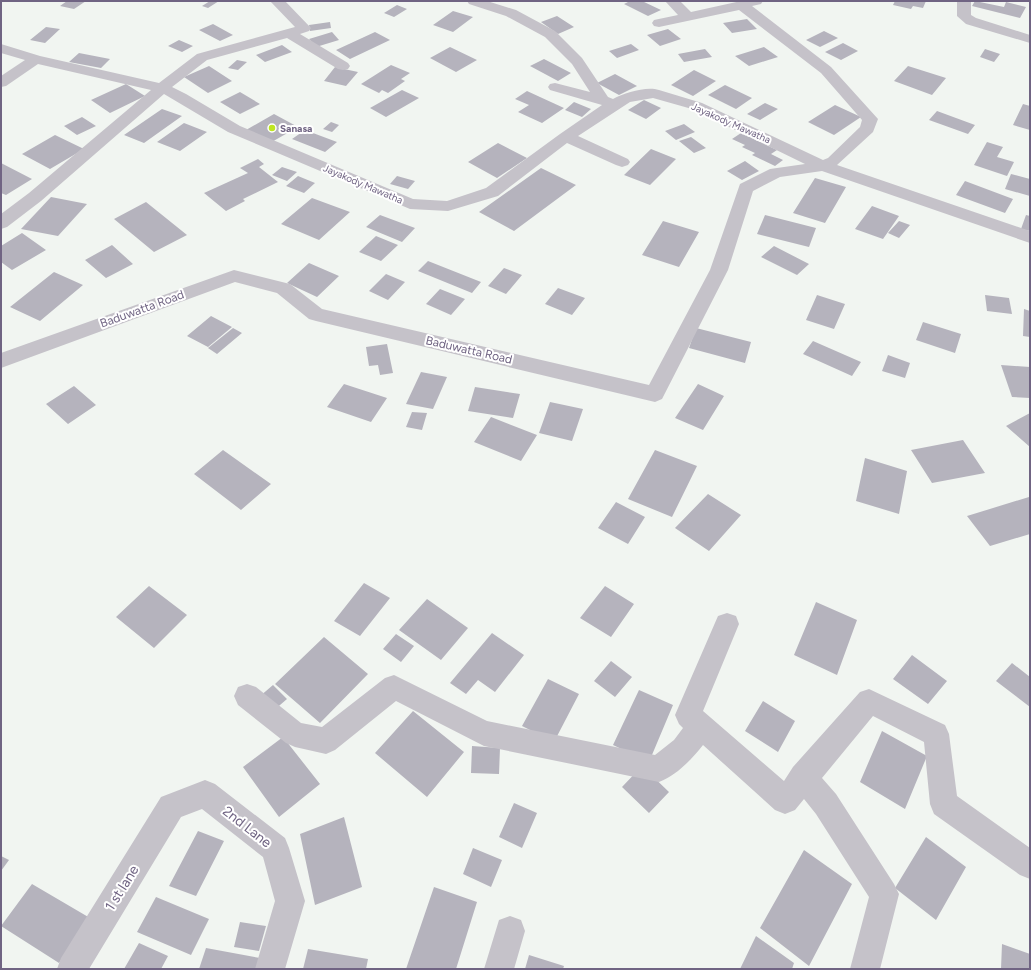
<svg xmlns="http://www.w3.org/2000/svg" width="1031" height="970" viewBox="0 0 1031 970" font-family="Figtree,sans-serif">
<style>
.building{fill:#b5b3bd}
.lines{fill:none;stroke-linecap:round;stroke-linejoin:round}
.street{fill:#c5c2c9;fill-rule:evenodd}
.poi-dot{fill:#bfe621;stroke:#fff;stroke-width:1.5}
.labels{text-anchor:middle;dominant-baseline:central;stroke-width:4;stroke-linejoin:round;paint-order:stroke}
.far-street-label{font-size:10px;fill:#706483;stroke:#fff}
.far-poi-label{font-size:10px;font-weight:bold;fill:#706483;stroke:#fff;text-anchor:start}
.street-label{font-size:12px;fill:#706483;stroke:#fff}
.near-street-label{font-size:14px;fill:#706483;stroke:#fff}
</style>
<rect width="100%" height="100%" fill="#f1f5f1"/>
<path class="building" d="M67 1H86L74 9 60 6Z
M210 1H219L208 8 202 6Z
M630 1H642L661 10 648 16 624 4Z
M895 1H926L923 8 913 6 911 9 893 5Z
M975 1 1004 7 1006 2 1026 7 1020 18 972 6Z
M397 5 407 9 394 17 384 13Z
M453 11 473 17 453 32 433 25Z
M557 16 574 27 558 34 541 22Z
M747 19 757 29 732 33 723 23Z
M330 22 331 28 310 31 309 25Z
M213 24 233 35 220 41 199 30Z
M46 27 60 29 45 43 30 40Z
M668 29 681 39 660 46 647 35Z
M824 31 838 38 820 47 806 40Z
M332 32 339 40 316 47 309 39Z
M375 32 390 40 350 59 336 50Z
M179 40 193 46 182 52 168 46Z
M843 43 858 51 841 60 825 52Z
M631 44 639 50 617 58 609 51Z
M282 45 292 52 265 62 256 55Z
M450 47 477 60 456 72 430 58Z
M764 47 778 57 749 66 735 56Z
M705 49 712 57 684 62 678 54Z
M985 49 1000 54 994 62 980 57Z
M79 53 110 59 101 68 69 62Z
M544 59 571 73 558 81 530 66Z
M237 60 247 62 238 70 228 68Z
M391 65 410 73 401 79 405 81 388 93 382 90 379 93 361 84Z
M209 66 232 81 208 93 184 77Z
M908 66 946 78 932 95 894 81Z
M335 67 358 72 346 86 324 81Z
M694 70 716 81 693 96 671 85Z
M615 74 637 86 619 95 597 83Z
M126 84 145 96 110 113 91 100Z
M725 85 752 98 736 109 708 95Z
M402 90 419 98 386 117 370 108Z
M527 91 540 97 564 108 542 123 518 112 529 105 515 99Z
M240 92 260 104 240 114 220 102Z
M644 100 661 108 646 119 628 110Z
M574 102 591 109 582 117 565 110Z
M765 103 778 109 760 120 747 114Z
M1023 104 1030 106V130L1013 125Z
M835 105 861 117 834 135 808 122Z
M162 109 182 116 144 143 124 135Z
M937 111 975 125 968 134 929 120Z
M274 114 298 127 270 143 246 130Z
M82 117 96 126 77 135 64 126Z
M331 122 339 125 332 132 323 129Z
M184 123 207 132 180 151 157 142Z
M684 124 695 132 676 140 665 131Z
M305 130 337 142 325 152 292 139Z
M741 133 777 150 771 154 783 160 775 166 752 155 755 153 742 147 745 145 732 139Z
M55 135 84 149 50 169 22 154Z
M691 137 706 148 694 153 679 141Z
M987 142 1003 147 997 157 1014 162 1007 176 974 165Z
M498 143 527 158 497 178 468 162Z
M651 149 676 159 650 185 624 175Z
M258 159 264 164 259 167 278 182 243 199 245 201 226 211 204 193 248 173 240 168Z
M745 161 759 171 742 180 727 171Z
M1 163 32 179 6 195 1 193Z
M282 167 297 172 287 181 272 175Z
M541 168 576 185 514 231 479 212Z
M1011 174 1030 179V196L1005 189Z
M298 176 315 183 304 193 286 186Z
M397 176 415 181 408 189 390 184Z
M815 178 846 187 825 223 793 213Z
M965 181 1013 199 1005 213 956 195Z
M51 197 87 204 58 236 21 229Z
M312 198 350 212 319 240 281 224Z
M146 202 187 235 154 252 114 219Z
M872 206 899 216 883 239 855 229Z
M380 215 415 228 402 242 366 227Z
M765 215 816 228 809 247 757 234Z
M1026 215 1030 216V231L1021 229Z
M663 221 699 232 679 267 642 255Z
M899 221 910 225 899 238 888 233Z
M22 233 46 250 12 270 1 262V246Z
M376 236 398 245 381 261 359 252Z
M112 245 133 264 106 278 85 260Z
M774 246 809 264 797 275 761 257Z
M428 261 481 282 472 293 418 271Z
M309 263 339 276 317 297 287 283Z
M504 268 522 275 506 294 488 286Z
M54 272 83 285 40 321 10 307Z
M386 274 405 282 388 300 369 291Z
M558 288 585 298 572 315 545 304Z
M440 289 465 299 451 315 426 304Z
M817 295 845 304 834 329 806 320Z
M985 295 1009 298 1012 314 987 311Z
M1024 309 1030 311V337L1023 336Z
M211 316 232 327 208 347 187 336Z
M923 322 961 334 955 353 916 340Z
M233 328 242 333 217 354 208 348Z
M696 328 751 342 745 363 689 348Z
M813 341 861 362 852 376 803 354Z
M387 344 393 373 380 375 378 365 369 366 366 347Z
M888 355 910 363 905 378 882 371Z
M1001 365 1030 367V398L1012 397Z
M421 372 447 377 433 409 406 404Z
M344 384 387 398 371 422 327 407Z
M698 384 724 396 703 430 675 418Z
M74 386 96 405 68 424 46 404Z
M475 387 520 394 513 418 468 411Z
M550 402 583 409 572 441 539 433Z
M412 412 427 413 422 430 406 427Z
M1030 413V447L1006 426Z
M491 417 537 435 521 461 474 442Z
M963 440 985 473 932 483 911 450Z
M223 450 271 484 241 510 194 474Z
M655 450 697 466 672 517 628 499Z
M865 458 907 471 899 514 856 501Z
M708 494 741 515 709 551 675 528Z
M1029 497 1030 534 990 546 967 516Z
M616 502 645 517 628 544 598 528Z
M364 583 390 598 360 636 334 621Z
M149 586 187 615 154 648 116 617Z
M605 586 634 604 611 637 580 618Z
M427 599 468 628 441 660 399 630Z
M816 602 857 620 837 675 794 655Z
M492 633 524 655 495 692 478 680 466 694 450 683Z
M396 634 414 646 401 662 383 649Z
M324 637 368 674 320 723 275 684Z
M912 655 947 681 928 704 893 679Z
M611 661 632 677 615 697 594 681Z
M1012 663 1030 677V707L996 681Z
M548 679 579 694 554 742 522 726Z
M273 685 287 699 273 711 259 697Z
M639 690 673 705 649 762 613 745Z
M763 701 795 721 778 752 745 731Z
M413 711 464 752 427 797 375 753Z
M882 731 927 756 905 809 860 782Z
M283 737 320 784 279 817 243 767Z
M472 746 500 748 499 774 471 773Z
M642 766 669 792 649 813 622 787Z
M514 803 537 813 522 848 499 837Z
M344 817 362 887 315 905 300 834Z
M198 831 224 841 196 896 169 886Z
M926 837 966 867 936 920 895 888Z
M473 848 502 860 491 887 463 874Z
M804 850 852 884 809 966 760 928Z
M1 856 9 860 1 871Z
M32 884 90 918 59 963 1 926Z
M434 887 477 902 456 969H406Z
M156 897 209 919 191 955 137 932Z
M240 922 266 926 259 951 234 947Z
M756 936 794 963 792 969H740Z
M139 943 168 956 161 969H124Z
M1002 944 1030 954V969H1001Z
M206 948 260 958 256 969H199Z
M308 949 368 959 366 969H303Z
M529 955 564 966 563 969H525Z"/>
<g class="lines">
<path class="street" d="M270 1H285L311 28 309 31 300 34 348 63 350 66 348 69 343 70 338 69 287 38 207 60 172 87 186 94 240 126 413 199 447 201 486 188 560 134 602 105 550 90 548 87 550 84 555 83 590 92 572 64 545 37 506 16 469 4 467 1H487L516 10 555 31 582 58 608 97 613 99C625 93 646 86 659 90L702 103 823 160 828 158 860 127 862 120 821 73 739 10 659 27 654 26 652 23 654 20 678 15 665 1H680L691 12 741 1H763L761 4 752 6 831 67 878 119 873 132 837 165 1030 231V243L822 171 780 177 753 191 728 270 662 399 655 402 316 321 309 319 277 293 235 282 1 368V353L234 270 290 284 322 309 649 385 710 270 740 184 770 169 805 164 692 109 653 98 630 102 578 136 628 159 630 162 628 165 622 167 616 165 567 143 498 196 448 211 410 209 228 132 164 94 41 201 7 227 1 229V214L29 193 151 90 38 64 6 86 1 87V76L25 60 1 53V44L40 56 159 83 197 54 295 27Z
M957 1H971V15L976 18 1030 35V43L966 24 957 16Z
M727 613 736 616 739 624 703 711 784 781 793 767 860 692 869 689 945 725 949 734 957 796 1030 848V879L1020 875 934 814 930 804 924 742 873 716 822 778 836 794 894 884 899 894 880 969H850L869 897 816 814 804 799 795 810 785 814 775 810 703 745C691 760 677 775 659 782L484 746 396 701 335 750 326 754 295 747 286 743 238 705 234 696 238 687 247 684 256 687 301 723 322 727 385 678 394 675 487 721 655 755 674 740 683 728 679 724 675 715 718 616Z
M205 780 215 784 285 838 289 848 305 901 285 969H255L275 901 263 857 202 809 181 817 89 969H57L61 958 161 797Z
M510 916 521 920 525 931 514 969H484L499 920Z"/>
</g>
<circle class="poi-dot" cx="272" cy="128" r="4"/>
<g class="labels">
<g class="far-street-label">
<text transform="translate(731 123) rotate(24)">Jayakody Mawatha</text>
<text transform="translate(363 184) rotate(23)">Jayakody Mawatha</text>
</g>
<g class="far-poi-label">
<text x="280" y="128">Sanasa</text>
</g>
<g class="street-label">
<text transform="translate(142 309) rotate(-20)">Baduwatta Road</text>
<text transform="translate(469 350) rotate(13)">Baduwatta Road</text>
</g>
<g class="near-street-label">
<text transform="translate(247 827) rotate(38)">2nd Lane</text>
<text transform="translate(122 888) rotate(-58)">1 st lane</text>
</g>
</g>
<rect width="1031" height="970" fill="none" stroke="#706483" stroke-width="4"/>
</svg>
